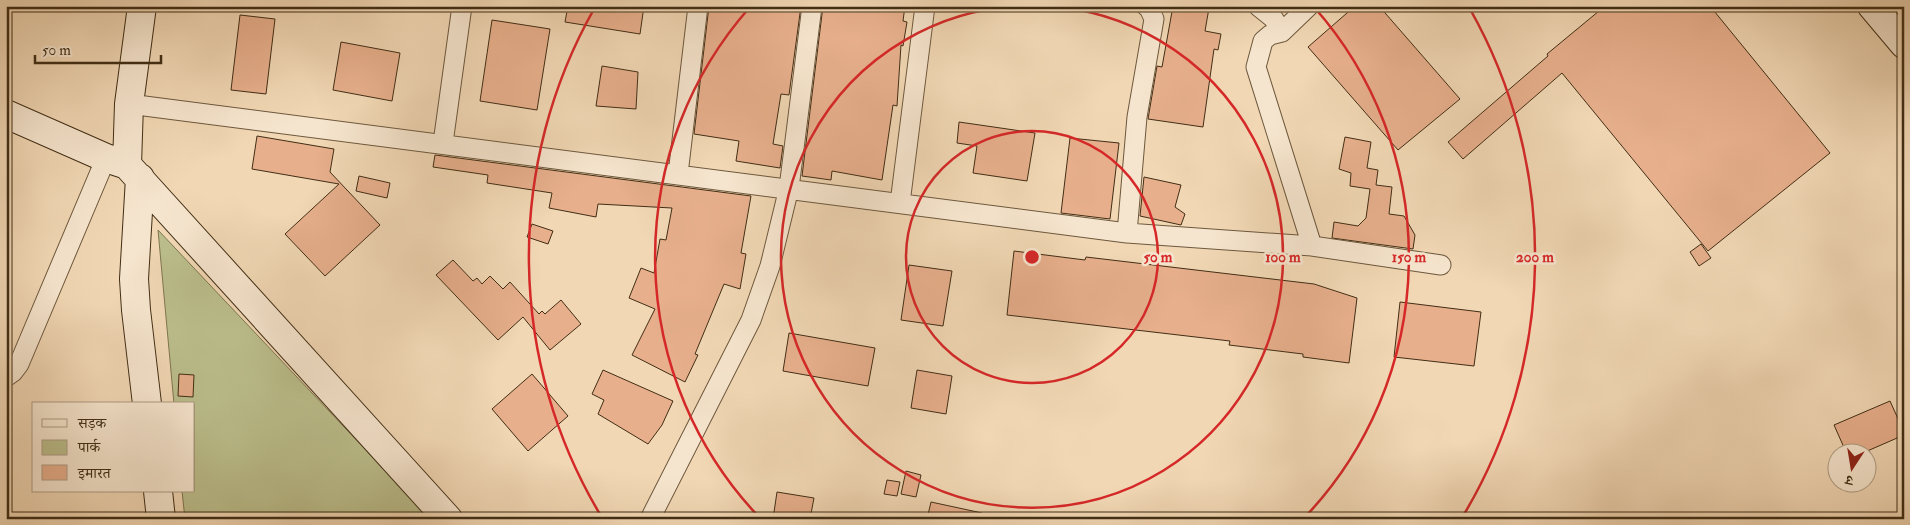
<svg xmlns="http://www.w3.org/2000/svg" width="1910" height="525" viewBox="0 0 1910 525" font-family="'IM FELL Double Pica','Noto Serif Devanagari',serif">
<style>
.green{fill:#bbbe8c;stroke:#7e7650}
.building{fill:#e7af8c;stroke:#412e15}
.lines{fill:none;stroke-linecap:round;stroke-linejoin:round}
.street-casing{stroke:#6d583d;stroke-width:21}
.secondary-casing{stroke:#412e15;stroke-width:30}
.street{stroke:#f6e5ce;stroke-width:19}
.secondary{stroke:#f6e5ce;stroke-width:28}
.ring{fill:none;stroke:#d62828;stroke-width:2.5}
.centre{fill:#d62828;stroke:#f6e5ce;stroke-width:2.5}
.ring-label{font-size:15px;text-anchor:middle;font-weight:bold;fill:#d62828;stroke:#f6e5ce;stroke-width:5;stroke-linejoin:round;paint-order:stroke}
</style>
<rect width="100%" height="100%" fill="#f1d7b4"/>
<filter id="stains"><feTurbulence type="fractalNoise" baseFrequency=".004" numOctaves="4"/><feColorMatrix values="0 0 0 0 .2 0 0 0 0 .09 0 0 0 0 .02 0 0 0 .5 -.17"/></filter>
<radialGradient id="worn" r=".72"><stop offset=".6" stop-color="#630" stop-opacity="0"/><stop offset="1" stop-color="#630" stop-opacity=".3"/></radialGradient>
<path class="green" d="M158 230 431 519H185L182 491H194V404H174Z"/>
<path class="building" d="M568 6H644L640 34 565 22Z
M709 6H801L789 95 781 94 773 144 783 146 780 168 736 161 739 141 694 134Z
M823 6H905L903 21 907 22 903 46 901 45 897 106 893 105 882 180 832 171 831 180 802 176Z
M1173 6H1199L1209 8 1205 31 1221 34 1218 50 1214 49 1203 127 1148 119 1157 66 1162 67Z
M1355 6H1379L1460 99 1398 150 1308 47Z
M1605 6H1710L1830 153 1708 251 1562 73 1463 159 1448 142 1548 56 1547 54Z
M240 15 275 19 266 94 231 90Z
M492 20 550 29 537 110 480 101Z
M341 42 400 53 392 101 333 90Z
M602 66 638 72 636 109 596 106Z
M959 122 1035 133 1027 181 973 173 977 146 957 143Z
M257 136 334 149 330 172 380 225 325 276 285 234 339 184 252 169Z
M1345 137 1371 142 1367 168 1378 170 1376 185 1392 187 1389 214 1404 216 1415 235 1413 249 1332 238 1334 222 1358 226 1366 218 1370 189 1350 186 1351 173 1339 169Z
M1070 138 1119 143 1110 219 1061 213Z
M435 155 751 196 741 253 746 254 740 289 724 284 695 354 698 355 685 382 632 355 655 309 629 298 641 268 654 273 660 239 666 240 672 208 598 204 596 217 549 208 552 193 487 183 488 175 433 167Z
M359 176 390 183 387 198 356 191Z
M1144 177 1181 185 1175 207 1185 214 1181 225 1140 216Z
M532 224 553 231 548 244 527 237Z
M1701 244 1711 258 1699 266 1690 252Z
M1014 251 1085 260 1086 257 1314 284 1357 298 1349 363 1303 357V354L1229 345 1230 341 1007 315Z
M453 260 473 281 477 278 482 284 490 276 503 289 510 282 539 314 542 311 545 314 561 300 581 324 550 350 523 317 498 340 436 275Z
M909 265 952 271 943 326 901 320Z
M1400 302 1481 312 1474 366 1394 357Z
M789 333 875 348 868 386 783 371Z
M603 370 673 401 662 425 648 444 598 414 604 400 592 394Z
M917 370 952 376 946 414 911 408Z
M179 374 194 375 193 397 178 396Z
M532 374 568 416 528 451 492 409Z
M1890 401 1904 432V435L1865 452H1846L1834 425Z
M906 471 921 475 916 497 901 494Z
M887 480 900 482 897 496 884 494Z
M777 492 814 498 810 519H773Z
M931 502 982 513V519H927Z"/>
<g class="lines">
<defs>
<path id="street" d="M1258 6 1273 18 1282 32
M1309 6 1282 32 1270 35 1263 41 1256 67 1312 246
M129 104 1127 233 1312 246 1441 265
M443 143 462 6
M678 174 698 6
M900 203 925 6
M1127 233 1137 117 1154 19 1149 8 1146 6
M6 377 13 372 19 364 106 158
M650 519 751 320 770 266 789 188 812 6"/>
<path id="secondary" d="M1872 6 1904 44
M6 114 106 158 127 165 448 519
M127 165 129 104 142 6
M140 178 134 279 136 310 147 404
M158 491 161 519"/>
</defs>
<use href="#street" class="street-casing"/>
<use href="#secondary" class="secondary-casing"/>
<use href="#street" class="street"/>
<use href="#secondary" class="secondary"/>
</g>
<g class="ring">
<circle cx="1032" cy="257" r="126"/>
<path d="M1045 6A251 251 0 1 1 1019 6"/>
<path d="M759 517A377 377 0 0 1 750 7M1314 7A377 377 0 0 1 1305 517"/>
<path d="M601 516A503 503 0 0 1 594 9M1470 9A503 503 0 0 1 1463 516"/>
</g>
<circle cx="1032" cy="257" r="8" class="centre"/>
<g class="ring-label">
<text x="1158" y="262">50 m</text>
<text x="1283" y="262">100 m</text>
<text x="1409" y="262">150 m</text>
<text x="1535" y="262">200 m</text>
</g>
<rect width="1910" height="525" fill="none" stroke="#f1d7b4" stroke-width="25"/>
<rect x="8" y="8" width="1895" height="510" fill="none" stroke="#412e15" stroke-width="2.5"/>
<rect x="12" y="12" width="1885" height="500" fill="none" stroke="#412e15"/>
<rect x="32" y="402" width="162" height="90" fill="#f6e5ce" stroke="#ae9c84"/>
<rect x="42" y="419" width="25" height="8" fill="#f6e5ce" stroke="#ae9c84"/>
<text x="78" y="428" font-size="15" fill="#412e15">सड़क</text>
<rect x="42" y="440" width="25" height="15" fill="#bbbe8c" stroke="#ae9c84"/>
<text x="78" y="452" font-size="15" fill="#412e15">पार्क</text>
<rect x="42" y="465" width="25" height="15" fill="#e7af8c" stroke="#ae9c84"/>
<text x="78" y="478" font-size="15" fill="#412e15">इमारत</text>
<g transform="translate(1852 468) rotate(192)"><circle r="24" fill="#f6e5ce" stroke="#ae9c84"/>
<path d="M0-4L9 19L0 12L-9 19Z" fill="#8f2418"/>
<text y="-8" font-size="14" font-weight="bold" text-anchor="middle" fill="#412e15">उ</text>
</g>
<path d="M35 55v8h126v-8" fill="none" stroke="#412e15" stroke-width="2.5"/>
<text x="42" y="55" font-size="15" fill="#412e15" stroke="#f6e5ce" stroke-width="4" paint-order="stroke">50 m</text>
<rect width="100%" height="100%" filter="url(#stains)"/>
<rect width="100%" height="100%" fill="url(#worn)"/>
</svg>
